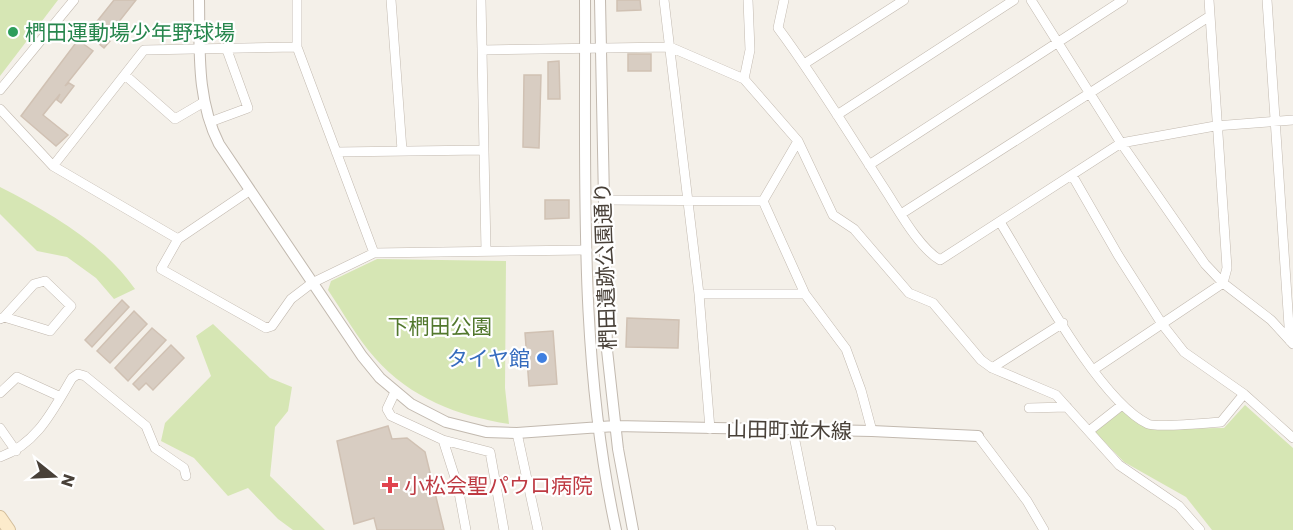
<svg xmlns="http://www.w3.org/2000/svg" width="1293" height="530" viewBox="0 0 1293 530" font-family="Poppins,'Noto Sans JP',sans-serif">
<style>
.green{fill:#d6e6b4}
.building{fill:#d8cdc2;stroke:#d0c1b3;stroke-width:1.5}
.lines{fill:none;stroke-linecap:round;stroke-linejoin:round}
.minor-casing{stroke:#c2b9af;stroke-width:10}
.tertiary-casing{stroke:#c2b9af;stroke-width:12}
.secondary-casing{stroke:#d2bd9b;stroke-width:14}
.minor{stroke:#fff;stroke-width:9}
.tertiary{stroke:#fff;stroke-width:10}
.secondary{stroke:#fcebcb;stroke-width:12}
.leisure-dot{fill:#2e9e5b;stroke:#fff;stroke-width:2}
.shop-dot{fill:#3f7fe0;stroke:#fff;stroke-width:2}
.health-dot{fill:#e0444e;stroke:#fff;stroke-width:2}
.labels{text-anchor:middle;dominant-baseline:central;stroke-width:4.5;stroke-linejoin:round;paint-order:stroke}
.leisure-label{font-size:21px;fill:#27864d;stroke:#fff;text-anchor:start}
.street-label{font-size:21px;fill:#484038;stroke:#fff}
.park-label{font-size:21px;fill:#52782d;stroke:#fff}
.shop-label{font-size:21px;fill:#366cbe;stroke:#fff;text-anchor:end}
.health-label{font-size:21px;fill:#be3a42;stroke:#fff;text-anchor:start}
</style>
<rect width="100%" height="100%" fill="#f4f0e9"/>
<path class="green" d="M0 0H58L0 76Z
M0 187C49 212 103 243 135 289L114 299 96 278 67 257 37 251 0 214Z
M377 259 506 261 505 388 509 424C458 416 410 398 375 358 357 338 343 312 328 290L331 281Z
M213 324 270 378 292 387 288 411 275 427 270 476 325 530H293L278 519 248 488 228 496 194 458 161 441 165 423 211 376 196 336Z
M1245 405 1293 448V530H1212L1186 497 1124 462 1095 432 1123 410 1149 429 1224 428Z"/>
<path class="building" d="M114 0H136L106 38 110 41 104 48 87 34Z
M617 0H640L641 10 617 11Z
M78 40 93 51 65 86 69 83 74 86 61 103 57 100 60 94 43 115 68 135 56 146 21 116Z
M628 54H651V71H628Z
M559 61 560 99H548V62Z
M524 75H541L539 148 523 147Z
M545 200H569V218L545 219Z
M122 300 129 307 92 347 85 340Z
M134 311 147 324 110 363 97 351Z
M627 318 679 320 678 348 626 347Z
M152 328 166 340 128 381 115 368Z
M553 331 557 384 529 386 525 333Z
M171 345 184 358 153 390 146 383 139 390 133 384Z
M388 426 392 439 407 438 425 452 444 530H377L374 518 354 524 337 441Z"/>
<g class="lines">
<defs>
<path id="minor" d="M297 0V47L374 253
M391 0 402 150
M481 0 486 251
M664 0 699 294 710 429
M784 0 778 28C816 79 849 134 884 188 898 209 918 247 940 260L1121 143 1215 126 1293 120
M1031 0 1121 143 1205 264 1223 283 1271 320 1293 344
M1267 0 1290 341
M482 50 670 47 744 79 798 141 833 215 854 229 909 293 933 303 981 360 992 368 1056 395 1119 465 1179 506 1200 530
M804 64 904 0
M125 75 175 119 204 102
M744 79 750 50 748 0
M0 90 74 0
M0 109 53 166 178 239 249 191
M837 115 1014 0
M210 122 248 108 227 50
M336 152 483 150
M869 165 1123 0
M53 166 144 50 297 47
M1072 175 1118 255 1162 324 1184 352 1244 394 1293 438
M603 200 763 201 805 294 846 349 861 390 872 431
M763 201 798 141
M901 214 1210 16
M1000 222C1031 272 1098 400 1148 424 1157 428 1208 423 1221 422L1244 394
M178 239 161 269 266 328 272 326 291 299 312 283 374 253 587 250
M699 294H805
M0 319 4 317 50 331 71 306 45 281 34 284 4 317
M992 368 1063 323
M1093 370 1223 283 1227 268 1209 0
M395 392 387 409 391 416 443 440 458 487 466 530
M0 393 17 377 61 397
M1029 408 1067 407
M0 428 16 451
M793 431 813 530H831
M1089 431 1122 405
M517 433 538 530
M978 436 1027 501 1044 530
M443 440 490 452 504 530
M0 457C37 444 53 410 72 378L78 374 85 376 146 426 155 448 184 468 186 476"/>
<path id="tertiary" d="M199 0C200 49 196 99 219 144L362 356 380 378 411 404 446 422 486 432 517 433 615 426 872 431 978 436
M585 0C586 176 578 357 616 530
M600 0 607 350 618 449 633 530"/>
<path id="secondary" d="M0 517 9 530"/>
</defs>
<use href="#minor" class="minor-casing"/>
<use href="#tertiary" class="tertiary-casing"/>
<use href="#secondary" class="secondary-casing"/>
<use href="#minor" class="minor"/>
<use href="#tertiary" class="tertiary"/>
<use href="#secondary" class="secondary"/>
</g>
<circle class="leisure-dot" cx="13" cy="32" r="6"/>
<circle class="shop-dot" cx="542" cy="358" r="6"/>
<path class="health-dot" d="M387 476h6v6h6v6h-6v6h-6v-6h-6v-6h6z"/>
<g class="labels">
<g class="leisure-label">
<text x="25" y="32">椚田運動場少年野球場</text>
</g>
<g class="street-label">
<text transform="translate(605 266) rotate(-92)">椚田遺跡公園通り</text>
<text transform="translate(789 430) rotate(1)">山田町並木線</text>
</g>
<g class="park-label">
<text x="440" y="326">下椚田公園</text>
</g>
<g class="shop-label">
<text x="530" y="358">タイヤ館</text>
</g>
<g class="health-label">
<text x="404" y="485">小松会聖パウロ病院</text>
</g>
</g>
<g transform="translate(54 476) rotate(108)" stroke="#ffffff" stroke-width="4.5" paint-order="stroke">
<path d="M0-4.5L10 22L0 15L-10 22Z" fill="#484038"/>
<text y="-9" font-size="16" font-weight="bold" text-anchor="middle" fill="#484038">N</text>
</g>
</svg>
